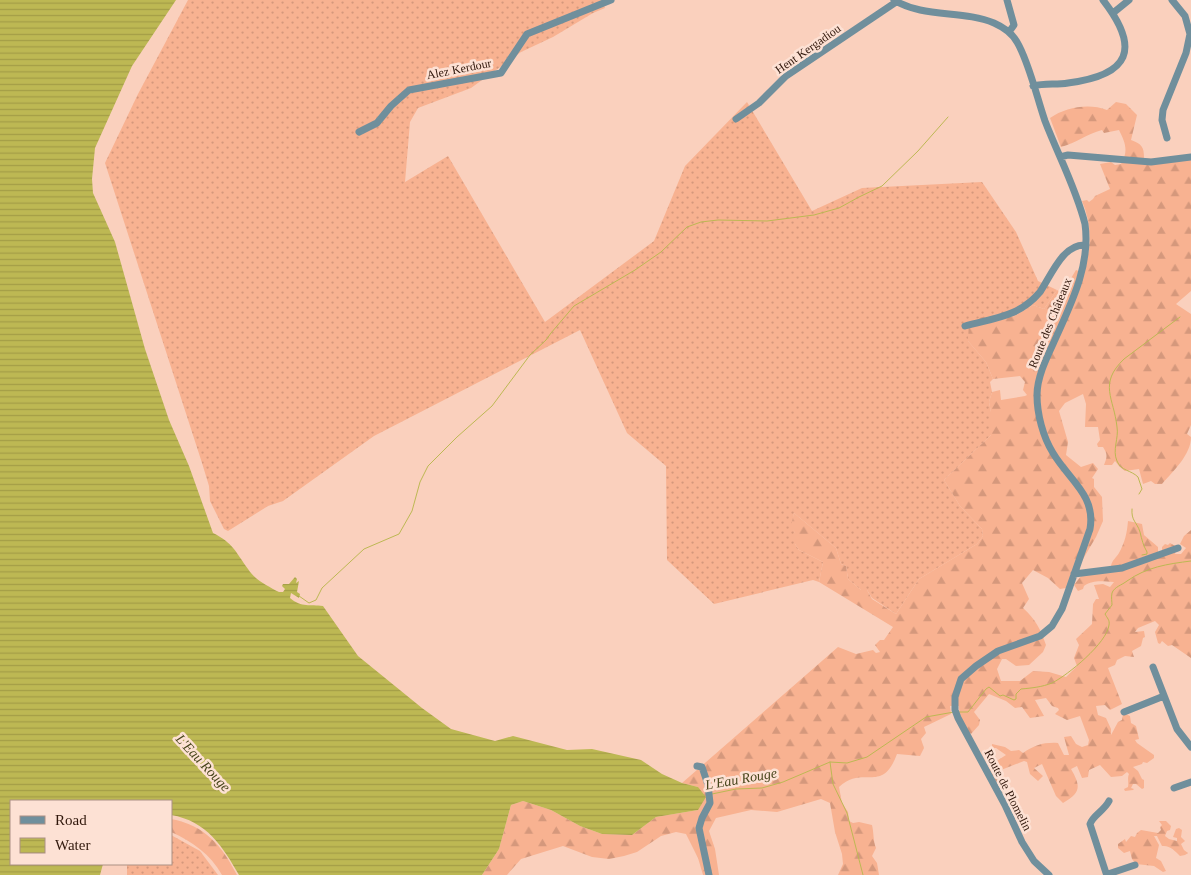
<svg xmlns="http://www.w3.org/2000/svg" width="1191" height="875" viewBox="0 0 1191 875" font-family="'Times New Roman',serif">
<style>
.grass{fill:url(#grass-dots)}
.forest{fill:url(#forest-firs)}
.water{fill:url(#water-rules)}
.lines{fill:none;stroke-linecap:round;stroke-linejoin:round}
.stream{stroke:#bdb853;stroke-width:1}
.minor{stroke:#708f9c;stroke-width:7}
.labels{text-anchor:middle;dominant-baseline:central;stroke-width:5;stroke-linejoin:round;paint-order:stroke}
.street-label{font-size:12px;fill:#30170b;stroke:#fde1d4}
.water-label{font-size:14px;font-style:italic;fill:#47451b;stroke:#fde1d4}
</style>
<defs>
<pattern id="grass-dots" width="8" height="8" patternUnits="userSpaceOnUse" patternTransform="scale(1.25)"><rect width="8" height="8" fill="#f8b291"/><path d="M2 2h.1M6 6h.1" fill="none" stroke="#d5987c" stroke-width="1.8" stroke-linecap="round"/></pattern>
<pattern id="forest-firs" width="22" height="20" patternUnits="userSpaceOnUse" patternTransform="scale(1.25)"><rect width="22" height="20" fill="#f8b291"/><path d="M5 1l3.5 6h-7zM16 11l3.5 6h-7z" fill="#d5987c"/></pattern>
<pattern id="water-rules" width="6" height="5" patternUnits="userSpaceOnUse" patternTransform="scale(1.25)"><rect width="6" height="5" fill="#bdb853"/><path d="M0 2.5h6" fill="none" stroke="#a39d47"/></pattern>
</defs>
<rect width="100%" height="100%" fill="#fad0bd"/>
<path class="grass" d="M188 0H602L605 8 593 13 553 37 521 52 471 88 418 108 410 122 405 182 448 156 545 322 654 241 685 166 747 102 812 211 862 188 982 182 1016 232 1038 281 1057 290 1044 309 1033 305 1013 317 993 314 968 341 986 362 993 379 990 382 992 392 989 402 991 412V435L944 480 960 506 982 529 983 536 977 544 919 579 896 614 872 598 867 590H861L848 579 846 566 841 564 836 548 794 513 792 526 795 533V544L799 550 823 562 819 582 813 580 714 604 667 560 666 466 627 433 580 330 374 436 283 501 268 506 228 531 224 529 210 501 209 486 202 463 105 163 138 94Z
M171 835 200 851 218 875H127V864H171Z"/>
<path class="forest" d="M1116 102 1126 104 1137 115 1131 140C1142 144 1144 147 1144 158L1164 160 1191 154V291L1176 304 1191 314V425L1187 434 1191 437C1191 455 1173 471 1162 484H1155L1151 481 1143 484 1139 469 1125 471 1119 466 1115 461 1112 465H1104C1107 457 1108 455 1103 447H1098L1097 444 1100 440 1098 427H1085L1086 404 1083 394 1065 403 1059 411 1068 442 1066 455 1081 467 1093 463 1098 469 1092 478 1094 479V487L1102 497 1103 521 1096 537 1066 588 1060 589 1048 578 1033 570 1022 583 1029 599 1023 608C1036 620 1040 628 1046 645L1043 652 1029 665 1016 666 1006 659H1002L997 669 1001 681H1020L1033 671 1049 672 1066 677 1077 666 1074 658 1079 645 1076 639 1092 624 1093 604 1096 599H1099L1094 585 1103 584 1110 587 1114 582C1103 582 1095 579 1084 586L1083 589 1078 591 1074 585 1081 576 1111 566C1112 560 1116 558 1119 553 1125 542 1127 533 1128 521L1142 524 1144 535 1158 547V553L1162 552V547L1165 544 1168 545 1170 543 1177 547 1175 554H1181L1186 548 1180 544 1184 536 1191 530V658L1172 645 1168 646 1162 641 1160 644 1158 643 1155 632 1159 625 1155 621 1138 628 1135 632 1144 631 1145 637 1143 638 1141 646 1132 651 1134 657 1125 656 1117 660 1115 665 1108 668 1122 704 1110 710 1105 705 1096 706 1098 715 1106 718 1111 729V735L1118 722 1122 720 1123 714 1124 713 1130 716 1131 723 1136 726 1139 739 1135 740 1137 743 1154 755V758L1147 763 1143 762 1142 764 1133 767 1138 771 1142 779 1144 780V788L1142 789 1136 784H1133L1131 788 1134 789 1133 790 1125 791 1124 789 1128 787C1129 782 1127 779 1129 774L1127 772 1122 776 1111 777 1100 765 1089 770 1088 777 1082 778 1077 766 1071 769C1081 786 1081 793 1063 803L1056 796 1042 764 1034 768 1043 776 1038 781 1030 774 1027 762 1024 761 1001 770 1005 786 1002 790 988 769 996 765 995 762 1006 755 996 748H992V744L1005 747 1011 751 1019 750 1023 753C1034 745 1045 742 1058 743L1064 755H1069L1064 737 1071 736 1076 744 1082 747 1088 745 1089 740 1080 716 1067 720 1055 714 1059 710 1058 708 1052 706 1046 698 1035 700 1044 716 1030 718 1022 707 1015 708 1006 701 989 694 974 712 980 720 979 725 971 734C963 728 959 715 959 706H950L951 714 924 727 926 733 921 739 924 748 920 756 897 754C882 795 863 764 839 787L842 803 848 812 849 821 853 823 859 822 872 825C874 833 873 841 876 848L872 856 877 863 879 875H838L843 864 842 854 835 832 830 803 821 799 777 812 751 810 716 818 709 831 715 849 719 875H703L698 858 686 834 676 832 661 836 637 852 624 856 609 859 592 857 563 846 521 859 507 875H482L499 849 511 805 523 801 551 810 580 826 602 834 632 835 656 817 698 810V787L682 783 838 647 856 654 873 650 876 653 880 652 875 645 880 640H884L893 627 819 582 823 562 799 550 795 544V533L791 526 794 513 836 548 841 564 846 566 848 579 861 590H867L872 599 896 614 919 579 977 544 983 536 982 529 960 506 944 480 991 435V412L989 402 992 392 1000 390 1001 400 1025 396 1027 395 1023 390 1025 382 1020 376 993 379 986 362 968 341 969 321 993 314 1013 317 1033 305 1044 309 1057 290 1062 293 1076 270 1083 273C1092 248 1092 224 1082 201L1087 200 1089 202 1093 199 1095 196 1110 189 1100 164 1111 162 1115 165 1121 164C1129 151 1125 142 1119 130L1104 133 1102 130C1087 134 1076 143 1061 147L1050 118C1066 107 1089 103 1107 110Z
M171 819C205 825 222 846 237 875H222C210 854 193 842 171 832Z
M1159 821H1166L1171 826 1170 830 1167 831 1165 836 1169 839 1177 841V838L1173 837 1176 829 1179 828 1182 830 1181 837 1185 841 1181 844 1184 850 1188 853 1185 855 1180 856C1175 851 1170 845 1162 846L1157 836H1154L1159 845 1156 858 1161 861 1166 871 1163 872 1154 866 1136 864 1132 859 1130 851 1124 853 1118 848V844L1125 839 1126 842 1131 836 1135 837 1137 833 1141 830 1158 833 1161 830 1160 827 1162 825Z"/>
<path class="water" d="M0 0H176L132 66 95 148 92 179 93 193 115 242 145 349 169 420 189 466 213 533C233 543 235 551 248 569 255 580 268 586 279 592H283L285 589 282 586 283 584H289L295 577 297 579 296 583 299 581 297 592 300 594 299 598 291 593 290 598C302 608 310 604 323 606L358 656 422 708 451 729 495 741 513 736 567 750 592 749 641 760 662 774 682 783 698 787 706 797 698 810 656 817 632 835 602 834 580 826 551 810 523 801 511 805 499 849 482 875H239C223 847 207 821 171 815V801H11V864H103L100 875H0Z"/>
<g class="lines">
<path class="stream" d="M1139 494 1142 489 1138 477C1131 470 1121 471 1117 461 1112 450 1119 438 1117 427 1114 398 1098 384 1124 359L1180 317
M1132 509C1131 521 1137 522 1140 532 1142 540 1143 545 1147 552V554L1142 555
M299 596 309 603 316 600 322 588 364 549 399 534 412 511 420 482 428 466 457 437 492 406 530 355 546 340 551 333 574 306 635 270 661 252 687 227 701 222 718 220 767 221 814 215 839 208 859 197 882 186 918 151 948 117
M958 712H968L986 689 989 687 1000 696 1003 695 1014 700 1016 699V694L1021 689C1032 688 1042 687 1052 683 1068 675 1107 643 1109 625 1110 620 1107 618 1105 614L1112 605C1112 602 1111 597 1112 593 1114 587 1122 585 1127 581 1147 567 1167 564 1191 561
M830 762 833 784 847 813 863 875
M712 794 736 789 762 788 783 782 830 762 847 763 867 757 926 717 954 712"/>
<path class="minor" d="M894 0C923 18 963 10 994 23 1003 27 1012 33 1017 42 1029 62 1037 98 1045 121 1058 155 1076 188 1085 224 1091 266 1070 306 1053 344 1046 359 1037 378 1037 395 1037 414 1043 437 1053 453 1069 480 1096 495 1090 529L1062 609 1052 626 1040 636 998 651 976 666 961 679 955 697V710L958 718 1005 805 1022 842 1034 861 1049 875
M1007 0 1014 25 1009 32
M1113 13 1129 0
M1033 86C1045 83 1056 85 1068 83 1130 75 1141 49 1103 0
M736 119 759 103 786 76 896 2
M359 132 377 123 391 106 409 90 501 73 527 34 611 0
M1167 138 1162 120 1163 110 1186 53 1190 34 1185 16 1172 0
M1060 157 1068 155 1151 162 1191 157
M965 326C994 318 1019 317 1040 292 1051 276 1063 243 1086 245
M1074 574 1122 568 1178 548
M1153 667 1177 729 1191 747
M1124 712 1164 696
M697 766 702 767 708 785 710 803 702 818 699 828 709 875
M1174 788 1191 782
M1109 801C1104 811 1093 815 1090 824L1106 873 1108 874 1135 865"/>
</g>
<g class="labels">
<g class="street-label">
<text transform="translate(808 49) rotate(-35)">Hent Kergadiou</text>
<text transform="translate(459 69) rotate(-11)">Alez Kerdour</text>
<text transform="translate(1050 323) rotate(-68)">Route des Châteaux</text>
<text transform="translate(1008 790) rotate(63)">Route de Plomelin</text>
</g>
<g class="water-label">
<text transform="translate(203 763) rotate(47)">L'Eau Rouge</text>
<text transform="translate(741 779) rotate(-10)">L'Eau Rouge</text>
</g>
</g>
<rect x="10" y="800" width="162" height="65" fill="#fde1d4" stroke="#ab9084"/>
<rect x="20" y="816" width="25" height="8" fill="#708f9c" stroke="#ab9084"/>
<text x="55" y="825" font-size="15" fill="#30170b">Road</text>
<rect x="20" y="838" width="25" height="15" fill="url(#water-rules)" stroke="#ab9084"/>
<text x="55" y="850" font-size="15" fill="#30170b">Water</text>
</svg>
